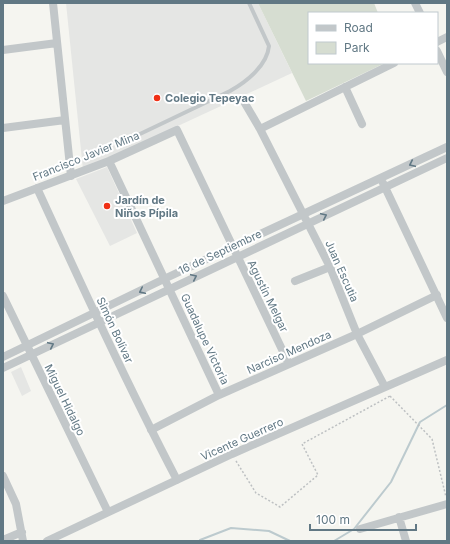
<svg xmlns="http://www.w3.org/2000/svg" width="450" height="544" viewBox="0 0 450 544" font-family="Inter,sans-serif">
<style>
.built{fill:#e5e6e4}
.green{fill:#d6ddd1}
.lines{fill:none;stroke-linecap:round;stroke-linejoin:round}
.stream{stroke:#bccace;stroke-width:2}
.path{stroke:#bdc0c2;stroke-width:1.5;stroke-dasharray:2 2;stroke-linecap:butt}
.service{stroke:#c2c7c9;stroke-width:4}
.minor{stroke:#c2c7c9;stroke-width:8}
.oneway{stroke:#617884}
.poi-dot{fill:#f03015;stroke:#fff;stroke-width:1.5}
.labels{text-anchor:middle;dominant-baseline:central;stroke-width:4;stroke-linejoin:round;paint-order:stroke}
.poi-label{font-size:11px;font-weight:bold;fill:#617884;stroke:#fff;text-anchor:start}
.street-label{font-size:11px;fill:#617884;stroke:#fff}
</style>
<rect width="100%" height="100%" fill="#f5f5f0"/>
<path class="built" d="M66 3H258L292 73 83 170Z
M107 167 137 233 110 246 76 179Z
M21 367 31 391 22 396 11 372Z"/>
<path class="green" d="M258 3H374L378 13H309V63H385L306 101Z"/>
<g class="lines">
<path class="stream" d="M200 541V540L231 528 269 531 290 541
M334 541 354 529 391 482 420 422 447 405"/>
<path class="path" d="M390 396 432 439 446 497
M236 461 256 493 280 507 318 475 302 444 390 396"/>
<path class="service" d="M119 144 230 91C246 82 267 66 269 46L249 3"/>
<path class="minor" d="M53 3 71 176
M415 3 420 13
M437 42 447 37
M3 50 57 43
M437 51 447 72
M345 87 362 124
M243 100 260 129 330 267 357 334 385 387
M3 128 65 120
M260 129 394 63
M109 161 219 395
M383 183 447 318
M37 188C82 286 127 384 177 480
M3 201 109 161 177 130 289 364
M295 281 330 267
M3 296 108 512
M3 357 164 279 447 147
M3 368 447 158
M151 430 219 395 357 334 437 295
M3 476 16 504 23 541
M399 517 406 541
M360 529 447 504
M3 540 22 532
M47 541 232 454 447 360"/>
</g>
<defs><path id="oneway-chevron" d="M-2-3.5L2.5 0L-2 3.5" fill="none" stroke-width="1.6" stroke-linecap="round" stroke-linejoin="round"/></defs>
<g class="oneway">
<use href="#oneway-chevron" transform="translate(412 164) rotate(155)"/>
<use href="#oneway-chevron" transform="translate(324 216) rotate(-25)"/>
<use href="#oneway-chevron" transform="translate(194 277) rotate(-25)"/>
<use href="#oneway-chevron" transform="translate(142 291) rotate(154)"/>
<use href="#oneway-chevron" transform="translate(51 345) rotate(-25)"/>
</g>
<g class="poi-dot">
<circle cx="157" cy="98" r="4"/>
<circle cx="107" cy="206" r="4"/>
</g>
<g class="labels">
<g class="poi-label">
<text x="165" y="98">Colegio Tepeyac</text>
<text x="115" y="200">Jardín de<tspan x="115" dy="13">Niños Pípila</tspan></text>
</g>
<g class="street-label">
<text transform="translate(86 156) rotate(-22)">Francisco Javier Mina</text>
<text transform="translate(220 252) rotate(-25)">16 de Septiembre</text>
<text transform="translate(342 271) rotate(66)">Juan Escutia</text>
<text transform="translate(268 296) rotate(64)">Agustín Melgar</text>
<text transform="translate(115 330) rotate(65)">Simón Bolívar</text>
<text transform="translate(205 339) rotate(65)">Guadalupe Victoria</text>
<text transform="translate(289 352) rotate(-24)">Narciso Mendoza</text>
<text transform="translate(65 400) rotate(64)">Miguel Hidalgo</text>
<text transform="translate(242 439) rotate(-24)">Vicente Guerrero</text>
</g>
</g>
<rect width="450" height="544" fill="none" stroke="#617884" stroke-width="8"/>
<rect x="308" y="12" width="130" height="52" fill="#ffffff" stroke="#c0c9ce"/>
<rect x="316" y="25" width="20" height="6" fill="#c2c7c9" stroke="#c0c9ce"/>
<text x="344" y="32" font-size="12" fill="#617884">Road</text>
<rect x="316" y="42" width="20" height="12" fill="#d6ddd1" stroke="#c0c9ce"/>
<text x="344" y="52" font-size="12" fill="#617884">Park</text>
<path d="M310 524v6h106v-6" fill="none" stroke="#617884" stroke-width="2"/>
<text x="316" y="524" font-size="12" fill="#617884" stroke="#ffffff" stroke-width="3" paint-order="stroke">100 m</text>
</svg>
